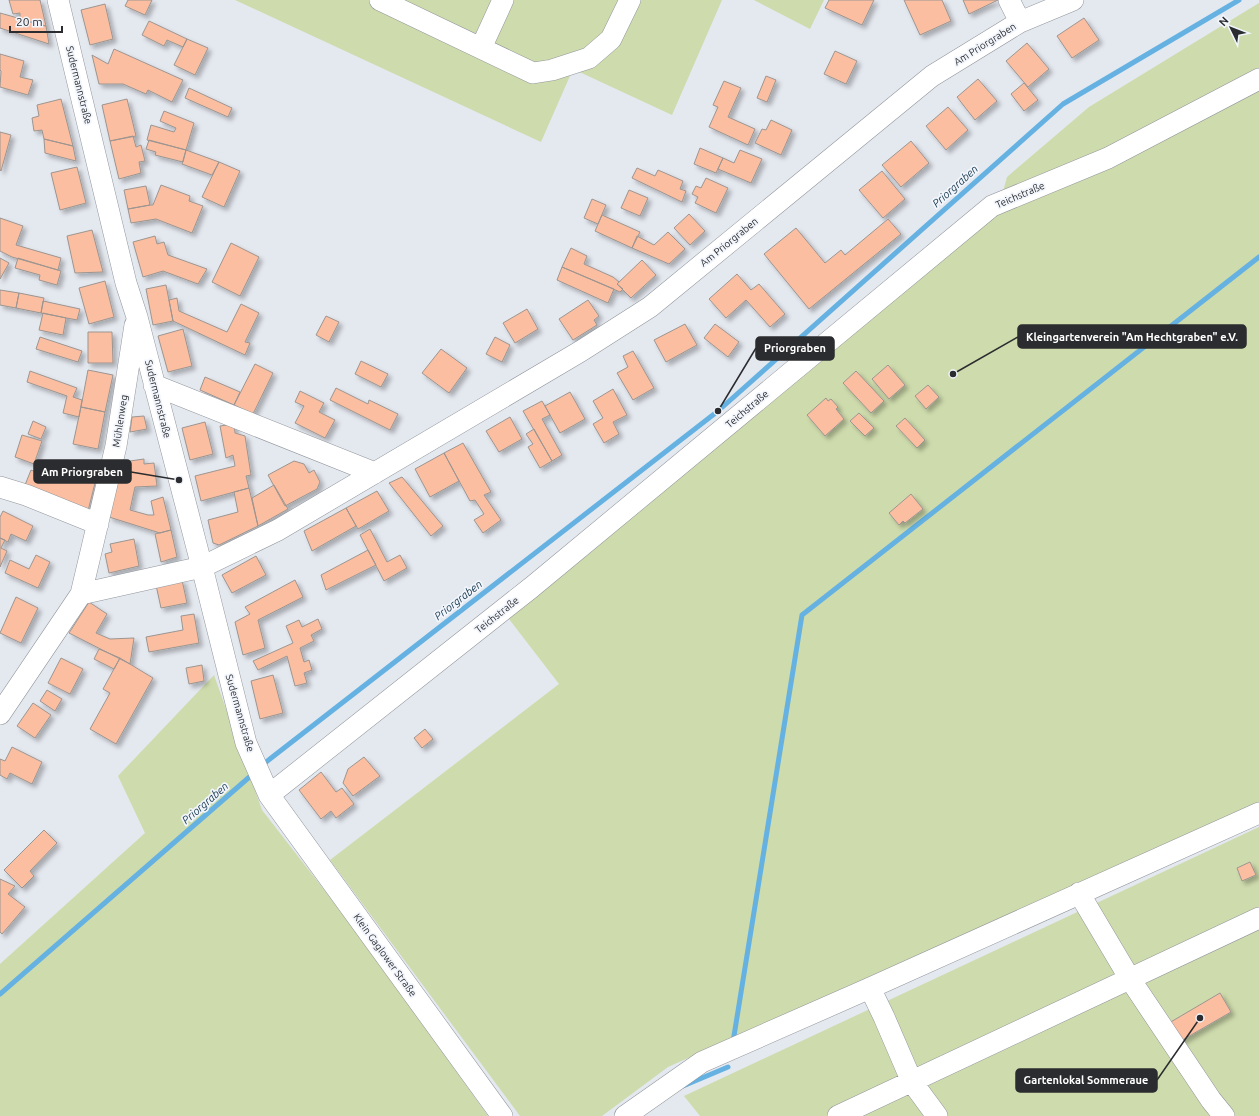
<svg xmlns="http://www.w3.org/2000/svg" width="1259" height="1116" viewBox="0 0 1259 1116" font-family="Ubuntu,sans-serif">
<style>
.green{fill:#cedbac}
.lines{fill:none;stroke-linecap:round;stroke-linejoin:round}
.stream{stroke:#65b2e2;stroke-width:5}
.building{fill:#fcbea0;stroke:#9c9591;filter:url(#shadow)}
.minor-casing{stroke:#92969c;stroke-width:22}
.minor{stroke:#fff;stroke-width:21}
.labels{text-anchor:middle;dominant-baseline:central;stroke-width:3.5;stroke-linejoin:round;paint-order:stroke}
.street-label{font-size:10px;fill:#2b2c2f;stroke:#f2f6fc}
.water-label{font-size:11px;font-style:italic;fill:#193b50;stroke:#f2f6fc}
.leader{fill:none;stroke:#2b2c2f;stroke-width:1.5}
.callout-dot{fill:#2b2c2f;stroke:#f2f6fc;stroke-width:1.5}
.callout{fill:#2b2c2f;stroke:#2b2c2f;stroke-width:1.5}
.callout-label{font-size:11px;text-anchor:middle;font-weight:bold;fill:#fff}
</style>
<defs>
<filter id="shadow"><feDropShadow dx="3.5" dy="3.5" stdDeviation="2" flood-color="#0004"/></filter>
</defs>
<rect width="100%" height="100%" fill="#e4e8ef"/>
<path class="green" d="M235 0H722L672 115 573 69 541 142Z
M754 0H824L810 29Z
M1259 3V802L668 1067 602 1116H520L330 860 559 684 509 619 655 496 997 214 1007 177 1089 107Z
M214 675 262 810 360 936 488 1116H0V964L145 833 118 776Z
M1259 827V1116H700L684 1096Z"/>
<g class="lines">
<path class="stream" d="M261 766 275 755 718 411 1063 104 1239 0
M0 994 254 773
M733 1042 802 615 1259 257
M683 1086 728 1067"/>
</g>
<path class="building" d="M9 0H40L46 26 20 20V13L13 14Z
M128 0H152L145 15 125 6Z
M829 0H874L862 25 825 8Z
M904 0H942L951 21 920 35Z
M963 0H998L969 14Z
M105 4 113 39 90 45 81 10Z
M0 13 46 26 49 44 0 28Z
M1084 18 1099 40 1072 58 1057 36Z
M149 21 187 39 183 47 167 40 164 46 142 35Z
M187 39 208 48 195 75 174 65Z
M1027 43 1049 69 1028 87 1006 61Z
M114 49 183 80 172 102 148 90 146 94 123 84H99L92 55 108 64Z
M835 51 857 61 846 84 824 74Z
M0 54 24 61 20 77 33 80 28 95 0 87 1 71 0 70Z
M766 76 776 80 767 102 757 98Z
M978 79 997 101 975 120 957 97Z
M724 81 741 88 728 117 755 129 748 145 709 127 718 107 713 105Z
M1024 83 1038 100 1024 111 1011 94Z
M189 88 232 108 228 117 185 98Z
M61 99 73 146 44 139 42 130 34 131 32 118 39 116 37 105Z
M127 99 136 136 110 141 102 105Z
M948 107 968 130 946 150 926 126Z
M164 111 194 123 186 150 147 140 151 125 174 132 176 128 160 121Z
M771 120 792 130 781 155 755 143 762 129 766 130Z
M0 132 11 135 1 171 0 170Z
M133 136 136 147 141 145 145 161 139 162 141 173 119 179 110 141Z
M44 139 73 146 76 161 45 153Z
M149 140 186 150 183 162 155 155 156 152 146 149Z
M911 141 929 163 901 187 882 165Z
M700 148 723 158 716 173 694 164Z
M186 150 219 162 212 175 182 164Z
M740 150 762 159 751 183 718 169 723 158 734 163Z
M219 162 240 171 224 207 202 197Z
M77 167 86 203 60 210 51 173Z
M637 168 655 176 658 170 683 181 680 189 686 191 682 202 632 178Z
M882 171 905 199 883 218 859 190Z
M706 178 728 188 716 213 695 203 698 197 692 194 696 186 701 188Z
M161 185 190 196 189 201 203 206 192 233 156 219 131 223 128 209 150 205H153Z
M146 186 150 205 128 209 124 190Z
M629 190 648 198 640 216 621 208Z
M592 199 606 205 598 224 584 218Z
M689 214 705 231 690 245 674 228Z
M602 215 640 232 632 248 595 231Z
M0 218 23 226 16 245 61 258 58 270 12 257 0 251Z
M888 219 901 234 809 309 764 254 796 228 825 263 841 250 845 255Z
M92 230 103 272 75 273 67 236Z
M668 232 685 249 669 264 632 248 637 236 654 245Z
M155 236 157 244 164 242 168 255 207 269 198 284 163 271 143 277 133 242Z
M231 243 259 257 240 296 212 282Z
M571 248 587 256 584 264 613 277 619 282 617 284 623 289 620 292 562 267Z
M0 258 9 263 0 279Z
M18 258 61 271 57 285 39 280 40 275 15 268Z
M642 260 656 275 631 298 617 284Z
M562 267 614 289 608 303 557 280Z
M737 274 751 290 759 284 785 314 770 327 746 300 726 318 709 299Z
M105 281 114 317 89 324 79 288Z
M166 285 173 321 153 325 146 289Z
M0 290 19 293 16 308 0 305Z
M19 293 44 298 41 313 16 308Z
M177 298 179 311 227 332 241 304 259 313 245 342 250 343 245 355 173 321 169 300Z
M588 300 599 316 594 320 597 325 573 340 559 319Z
M43 301 80 309 77 320 41 313Z
M527 309 538 329 515 343 503 323Z
M43 313 66 318 63 335 39 330Z
M326 316 339 322 329 342 316 335Z
M685 324 697 345 666 362 654 340Z
M715 324 739 342 728 357 704 338Z
M183 329 192 366 168 372 158 336Z
M88 332H112L113 363H88Z
M40 337 82 351 78 362 36 349Z
M495 337 510 345 502 362 486 354Z
M441 349 467 368 449 393 422 373Z
M633 351 654 388 633 400 617 373 628 367 623 356Z
M361 361 388 374 381 387 355 374Z
M255 364 273 373 253 414 234 405Z
M888 365 905 385 889 399 872 379Z
M88 370 113 375 105 412 81 407Z
M30 371 77 388 73 397 82 400 79 417 63 413 67 396 27 382Z
M856 371 884 401 871 413 843 383Z
M205 377 240 392 234 405 200 390Z
M928 385 939 397 926 409 915 396Z
M336 388 368 404 369 400 398 414 390 430 330 400Z
M613 389 627 415 613 422 619 434 604 443 593 424 603 418 593 401Z
M300 391 324 403 319 412 335 420 325 438 295 423 304 406 295 402Z
M570 392 585 419 560 433 545 406Z
M826 398 828 401 831 399 838 407 836 409 844 419 825 436 807 415Z
M542 401 550 415 542 419 562 455 552 461 523 411Z
M81 407 105 412 98 449 73 444Z
M859 413 874 428 865 436 850 421Z
M144 416 147 429 130 432 132 417Z
M510 417 522 439 499 452 486 431Z
M905 418 925 440 917 448 896 426Z
M33 421 46 427 41 439 28 434Z
M205 422 213 454 190 460 182 428Z
M234 424 235 433 245 436 251 475 246 476 249 488 201 501 195 476 235 466 233 455 226 458 220 426Z
M534 429 552 461 540 468 528 447 533 444 526 434Z
M22 435 42 441 34 464 15 457Z
M463 443 491 492 484 495 501 520 483 533 474 520 484 514 475 500 470 501 444 453Z
M444 453 459 481 430 497 415 469Z
M144 459V464L154 463 157 486 135 487 130 510 148 515H154L151 501 163 497 171 530 160 533 109 517 122 466H130V461Z
M294 461 304 464 309 473 314 470 320 482 317 489 285 506 268 475Z
M31 470 58 481 63 470 95 483 88 511 25 485Z
M402 477 443 526 431 536 389 483Z
M274 485 288 509 258 526 252 498Z
M249 488 258 526 219 545 213 543 208 520 238 512 234 492Z
M377 491 389 511 358 529 346 508Z
M911 494 923 509 905 523 903 521 899 525 889 513Z
M346 508 356 526 312 551 304 531Z
M3 511 33 526 26 541 11 534 8 542 0 538V517Z
M370 529 387 562 400 555 407 568 384 581 360 535Z
M171 530 177 557 161 562 155 534Z
M0 538 5 540 1 548 7 551 0 567Z
M134 539 139 566 109 573 105 554 112 552 110 544Z
M368 550 376 565 326 590 321 575Z
M36 555 50 562 38 588 5 573 10 560 29 569Z
M256 556 266 575 232 593 222 575Z
M182 580 187 603 161 608 156 585Z
M295 580 303 597 258 620 265 648 243 655 235 622 250 614 245 607Z
M16 597 38 608 21 643 0 633Z
M89 602 107 614 96 633 110 639 134 638 130 664 69 633Z
M194 614 199 643 149 652 146 637 183 630 181 616Z
M318 619 322 629 311 635 314 641 300 648 304 662 309 660 312 670 304 673 307 683 295 686 287 656 258 670 253 661 293 643 286 626 299 620 302 627Z
M99 649 120 658 114 669 94 659Z
M61 658 83 669 70 694 48 683Z
M120 658 153 678 116 744 90 729 110 693 103 689Z
M202 665 204 681 189 684 186 668Z
M273 675 283 713 260 719 251 681Z
M47 690 62 699 55 711 40 701Z
M33 703 51 715 35 738 17 726Z
M425 729 433 739 422 748 414 738Z
M12 747 42 762 32 784 10 773 7 779 0 775V759L5 761Z
M364 757 380 776 353 796 343 783 348 769Z
M321 772 336 792 342 788 354 804 336 818 331 811 321 819 299 790Z
M44 830 57 843 30 871 34 876 22 888 4 870Z
M1250 862 1256 875 1242 881 1237 868Z
M0 879 15 886 8 894 25 907 2 934 0 932Z
M1220 993 1231 1012 1179 1042 1169 1023Z"/>
<g class="lines">
<defs>
<path id="minor" d="M58 0 126 283 137 317 202 567 246 743 269 795 502 1116
M380 0 533 73 552 70 589 58 611 39 630 0
M1009 0 1020 22
M481 48 503 0
M154 385 375 473
M0 487 26 495 98 524
M81 594 202 567 278 530 581 351 650 307 932 76 1020 22 1073 0
M0 714 81 594 116 446 135 325
M269 795 532 587 992 206 1108 158 1259 79
M1079 893 1130 979 1211 1100 1224 1116
M870 988 884 1017 912 1082 937 1116
M625 1116 702 1062 870 988 1259 813
M838 1116 1259 918"/>
</defs>
<use href="#minor" class="minor-casing"/>
<use href="#minor" class="minor"/>
</g>
<g class="labels">
<g class="street-label">
<text transform="translate(985 44) rotate(-32)">Am Priorgraben</text>
<text transform="translate(79 85) rotate(76)">Sudermannstraße</text>
<text transform="translate(1020 195) rotate(-23)">Teichstraße</text>
<text transform="translate(729 242) rotate(-39)">Am Priorgraben</text>
<text transform="translate(158 399) rotate(76)">Sudermannstraße</text>
<text transform="translate(747 409) rotate(-40)">Teichstraße</text>
<text transform="translate(120 421) rotate(-81)">Mühlenweg</text>
<text transform="translate(497 615) rotate(-38)">Teichstraße</text>
<text transform="translate(240 713) rotate(74)">Sudermannstraße</text>
<text transform="translate(385 955) rotate(54)">Klein Gaglower Straße</text>
</g>
<g class="water-label">
<text transform="translate(955 186) rotate(-42)">Priorgraben</text>
<text transform="translate(458 600) rotate(-38)">Priorgraben</text>
<text transform="translate(205 803) rotate(-41)">Priorgraben</text>
</g>
</g>
<path class="leader" d="M953 374L1018 337M718 411L756 348M179 480L131 472M1200 1018L1157 1080"/>
<g class="callout-dot">
<circle cx="953" cy="374" r="4"/>
<circle cx="718" cy="411" r="4"/>
<circle cx="179" cy="480" r="4"/>
<circle cx="1200" cy="1018" r="4"/>
</g>
<g class="callout">
<rect x="1018" y="325" width="228" height="23" rx="4"/>
<rect x="756" y="337" width="78" height="23" rx="4"/>
<rect x="34" y="460" width="97" height="23" rx="4"/>
<rect x="1016" y="1069" width="141" height="23" rx="4"/>
</g>
<g class="callout-label">
<text x="1132" y="341">Kleingartenverein "Am Hechtgraben" e.V.</text>
<text x="795" y="352">Priorgraben</text>
<text x="82" y="476">Am Priorgraben</text>
<text x="1086" y="1084">Gartenlokal Sommeraue</text>
</g>
<g transform="translate(1231 28) rotate(313)" stroke="#f2f6fc" stroke-width="3" paint-order="stroke">
<path d="M0-3L7 15L0 10L-7 15Z" fill="#2b2c2f"/>
<text y="-6" font-size="11" font-weight="bold" text-anchor="middle" fill="#2b2c2f">N</text>
</g>
<path d="M10 26v6h52v-6" fill="none" stroke="#2b2c2f" stroke-width="2"/>
<text x="16" y="26" font-size="12" fill="#2b2c2f" stroke="#f2f6fc" stroke-width="3" paint-order="stroke">20 m</text>
</svg>
